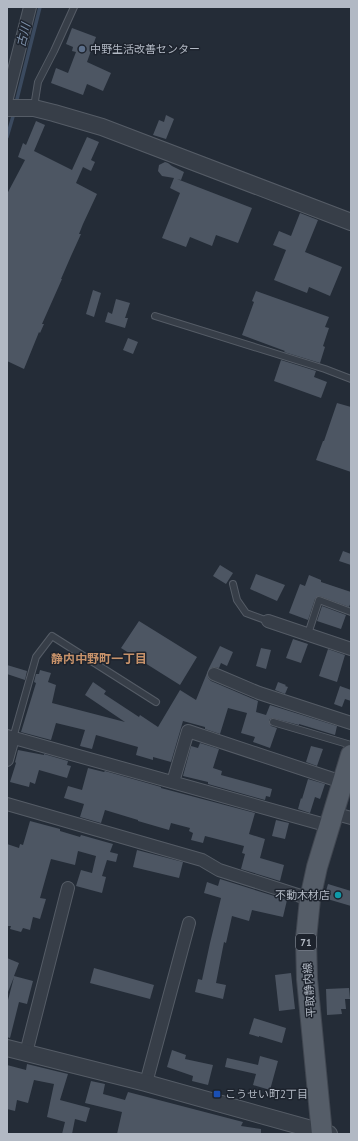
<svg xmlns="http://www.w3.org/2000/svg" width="358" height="1141" viewBox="0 0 358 1141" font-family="'PT Sans','Noto Sans JP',sans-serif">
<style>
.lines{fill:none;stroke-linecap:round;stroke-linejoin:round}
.stream{stroke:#3b4a5f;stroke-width:3.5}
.building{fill:#4d5663}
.service-casing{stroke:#555c66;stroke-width:8}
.minor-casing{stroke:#555c66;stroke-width:14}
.tertiary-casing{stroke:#555c66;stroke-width:18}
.primary-casing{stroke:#414751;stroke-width:22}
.service{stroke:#373e48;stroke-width:6}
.minor{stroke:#373e48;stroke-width:12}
.tertiary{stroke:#373e48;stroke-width:16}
.primary{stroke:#555d68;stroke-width:20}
.service-dot{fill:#5c6f8a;stroke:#1d232d;stroke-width:1.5}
.culture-dot{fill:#0f9aa8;stroke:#1d232d;stroke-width:1.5}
.transit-dot{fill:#1a4fb4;stroke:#1d232d;stroke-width:1.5}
.labels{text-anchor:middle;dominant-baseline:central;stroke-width:3;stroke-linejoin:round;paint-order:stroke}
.shield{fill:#1d232d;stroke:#858c97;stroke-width:1}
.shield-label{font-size:10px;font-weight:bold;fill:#b2b9c4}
.poi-label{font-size:11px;fill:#b2b9c4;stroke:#1d232d;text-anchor:start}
.street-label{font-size:11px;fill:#b2b9c4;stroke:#1d232d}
.water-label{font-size:12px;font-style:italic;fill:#7d90a9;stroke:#1d232d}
.neighbourhood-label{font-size:12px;font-weight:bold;fill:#c7926a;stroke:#1d232d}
</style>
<rect width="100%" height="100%" fill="#242c37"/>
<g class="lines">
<path class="stream" d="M16 103 40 7
M7 137 14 113"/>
</g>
<path class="building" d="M72 28 96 37 87 62 111 73 103 91 87 84 83 95 51 83 56 68 68 73 76 52 72 51 73 47 66 44Z
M166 115 174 119 166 139 153 135 159 120 164 122Z
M36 121 45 125 34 151 72 170 87 137 99 142 91 160 95 162 91 171 83 167 76 183 97 194 83 224 79 234H81L71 256 61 279H62L42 324H44L40 333 39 332 24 369 7 361V194L25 160 18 157 23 143 26 145Z
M165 162 168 163 172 166 184 172 181 180 177 179 252 208 238 243 216 235 212 246 190 237 186 247 162 238 180 193 170 188 174 178 162 176 158 171 159 165Z
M300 213 318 220 305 252 342 267 330 296 309 287 307 293 274 280 286 250 273 245 279 231 291 236Z
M93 290 101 293 94 317 86 314Z
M256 291 329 317 325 327 329 328 323 346 325 347 320 363 284 352 285 351 242 335 254 302 252 301Z
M116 299 130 303 125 318H128L125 328 105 322 108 312 112 314Z
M128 338 138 342 133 354 123 350Z
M281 360 316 371 314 377 327 382 321 398 274 381Z
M337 403 351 407V472L316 460 323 441H324Z
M343 551 351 554V565L339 561Z
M220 565 233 573 226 584 213 576Z
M256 574 285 585 277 601 250 589Z
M309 575 321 580V582L351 592V602L349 607 319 596 315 599 308 620 289 613 300 584 305 586Z
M322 606 346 615 341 629 317 621Z
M139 621 197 657 180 685 121 648Z
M293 639 308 644 301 663 286 658Z
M220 646 233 652 227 666 221 663 219 668 213 667 208 670Z
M261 648 271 650 266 669 256 666Z
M328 649 345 655 337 682 319 676Z
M7 665 27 671 25 680 7 674Z
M40 670 51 673 48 682 56 685 52 703 125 722 85 695 93 682 106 691 104 694 139 717 140 715 158 727 180 690 196 700 207 673 208 678 211 681 258 701 256 712 266 715 270 705 337 726 335 735 299 724V725L272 718 269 720V723L271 726 277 728 270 748 253 742 255 737 241 733 247 713 228 708 220 734 205 729V727L183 721 171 762 153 757V760L136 755 138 747 96 735 92 749 80 746 85 730 56 723 51 740 21 732 36 683 34 682 36 674H39Z
M278 682 286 685 285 686 288 687 285 694 275 690Z
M340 686 351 690V701L345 699 342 707 334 704Z
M200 743 219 749 213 768 222 771 221 775 272 789 270 797 266 796 265 800 208 784V782L183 776 191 746 198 748Z
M311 746 323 749 317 766 306 762Z
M18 750 44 755V754L68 761 67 765 71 766 67 778 39 770 35 784 30 782 29 787 10 782 16 763 15 762Z
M88 768 104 772 105 771 161 787V788L255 813 249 834 265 839 260 858 284 865 280 881 241 869 245 854 242 853 244 846 205 836 203 843 191 840 193 833 189 831 190 828 171 823 169 830 138 821V820L105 810 101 823 80 817 84 804 64 798 68 786 82 790Z
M308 779 325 784 320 799 315 797 310 813 298 809 301 798 302 799Z
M276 820 289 823 285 839 272 836Z
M30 821 60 829V831L80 837 81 835 113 844 110 852 118 854 116 862 107 860 102 876 106 877 102 893 76 886 81 870 92 873 96 856 78 851 75 865 51 859 40 898 46 899 40 919 33 917 30 930 23 928 21 932 10 929 11 926H7V844L19 848 20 844 23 845Z
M137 850 183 862 179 878 133 867Z
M220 879 287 900 283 917 252 910 249 921 232 916 226 943 224 942 216 983 226 985 223 999 195 992 198 979 202 980 210 943 221 898 204 893 207 882 218 886Z
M328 884 351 891V906L324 898Z
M7 958 19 963 14 976 33 981 27 1004 19 1002 10 1038 7 1037V1004L14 977 8 992H7Z
M94 968 154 985 150 999 90 983Z
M291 973 295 1009 279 1011 275 975Z
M349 988 350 999H345L346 1009H341L342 1014 327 1015 326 989Z
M254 1018 286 1028 282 1043 259 1036V1037L249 1034Z
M172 1050 186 1055 185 1059 213 1065 208 1085 192 1081 193 1076 167 1067Z
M260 1056 278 1061 270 1090 253 1085 256 1074 225 1067 227 1058 258 1065Z
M27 1064 68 1074 60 1100 90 1108 86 1122 75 1119 72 1134H62L65 1122 47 1117 54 1084 34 1080 28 1103 17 1100 15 1111 7 1109V1065L26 1070Z
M91 1081 105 1084 103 1094 125 1100 128 1092 243 1122 241 1126 261 1129V1134H117L122 1112 85 1103Z"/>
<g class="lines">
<defs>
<path id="service" d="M34 107 38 82 54 51 74 7
M155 316 325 369 351 379
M233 584 237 600 246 613 268 621
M308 634 319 600 351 612
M273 722 351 745
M13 738 36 657 52 636 156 702"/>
<path id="minor" d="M7 98 30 7
M268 621 351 649
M214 674 259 693 351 723
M7 736 329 826
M7 760 13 738
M173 782 188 731 342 782
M7 804 202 860 219 870 310 899
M333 813 351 818
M26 1053 68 888
M146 1083 189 923"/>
<path id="tertiary" d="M7 108H34L54 113 102 127 351 222
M7 1048 146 1083 329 1134"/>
<path id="primary" d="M322 1134 307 979 306 939 310 899 317 867 351 755"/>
</defs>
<use href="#service" class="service-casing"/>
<use href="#minor" class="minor-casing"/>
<use href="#tertiary" class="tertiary-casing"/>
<use href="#primary" class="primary-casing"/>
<use href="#service" class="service"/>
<use href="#minor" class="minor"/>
<use href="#tertiary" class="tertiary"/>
<use href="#primary" class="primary"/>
</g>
<circle class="service-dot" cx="82" cy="49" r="4"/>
<circle class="culture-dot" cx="338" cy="895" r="4"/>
<rect class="transit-dot" x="213" y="1090" width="8" height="8" rx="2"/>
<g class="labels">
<rect class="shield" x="296" y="934" width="20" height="16" rx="3"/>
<g class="shield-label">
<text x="306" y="942">71</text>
</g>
<g class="poi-label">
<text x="90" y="49">中野生活改善センター</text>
<text x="330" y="895" text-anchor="end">不動木材店</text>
<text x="225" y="1094">こうせい町2丁目</text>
</g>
<g class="street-label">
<text transform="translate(309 990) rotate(-94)">平取静内線</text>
</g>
<g class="water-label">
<text transform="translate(23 35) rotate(-76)">古川</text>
</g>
<g class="neighbourhood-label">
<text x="99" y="658">静内中野町一丁目</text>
</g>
</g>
<rect width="358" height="1141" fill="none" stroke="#b2b9c4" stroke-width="16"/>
</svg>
